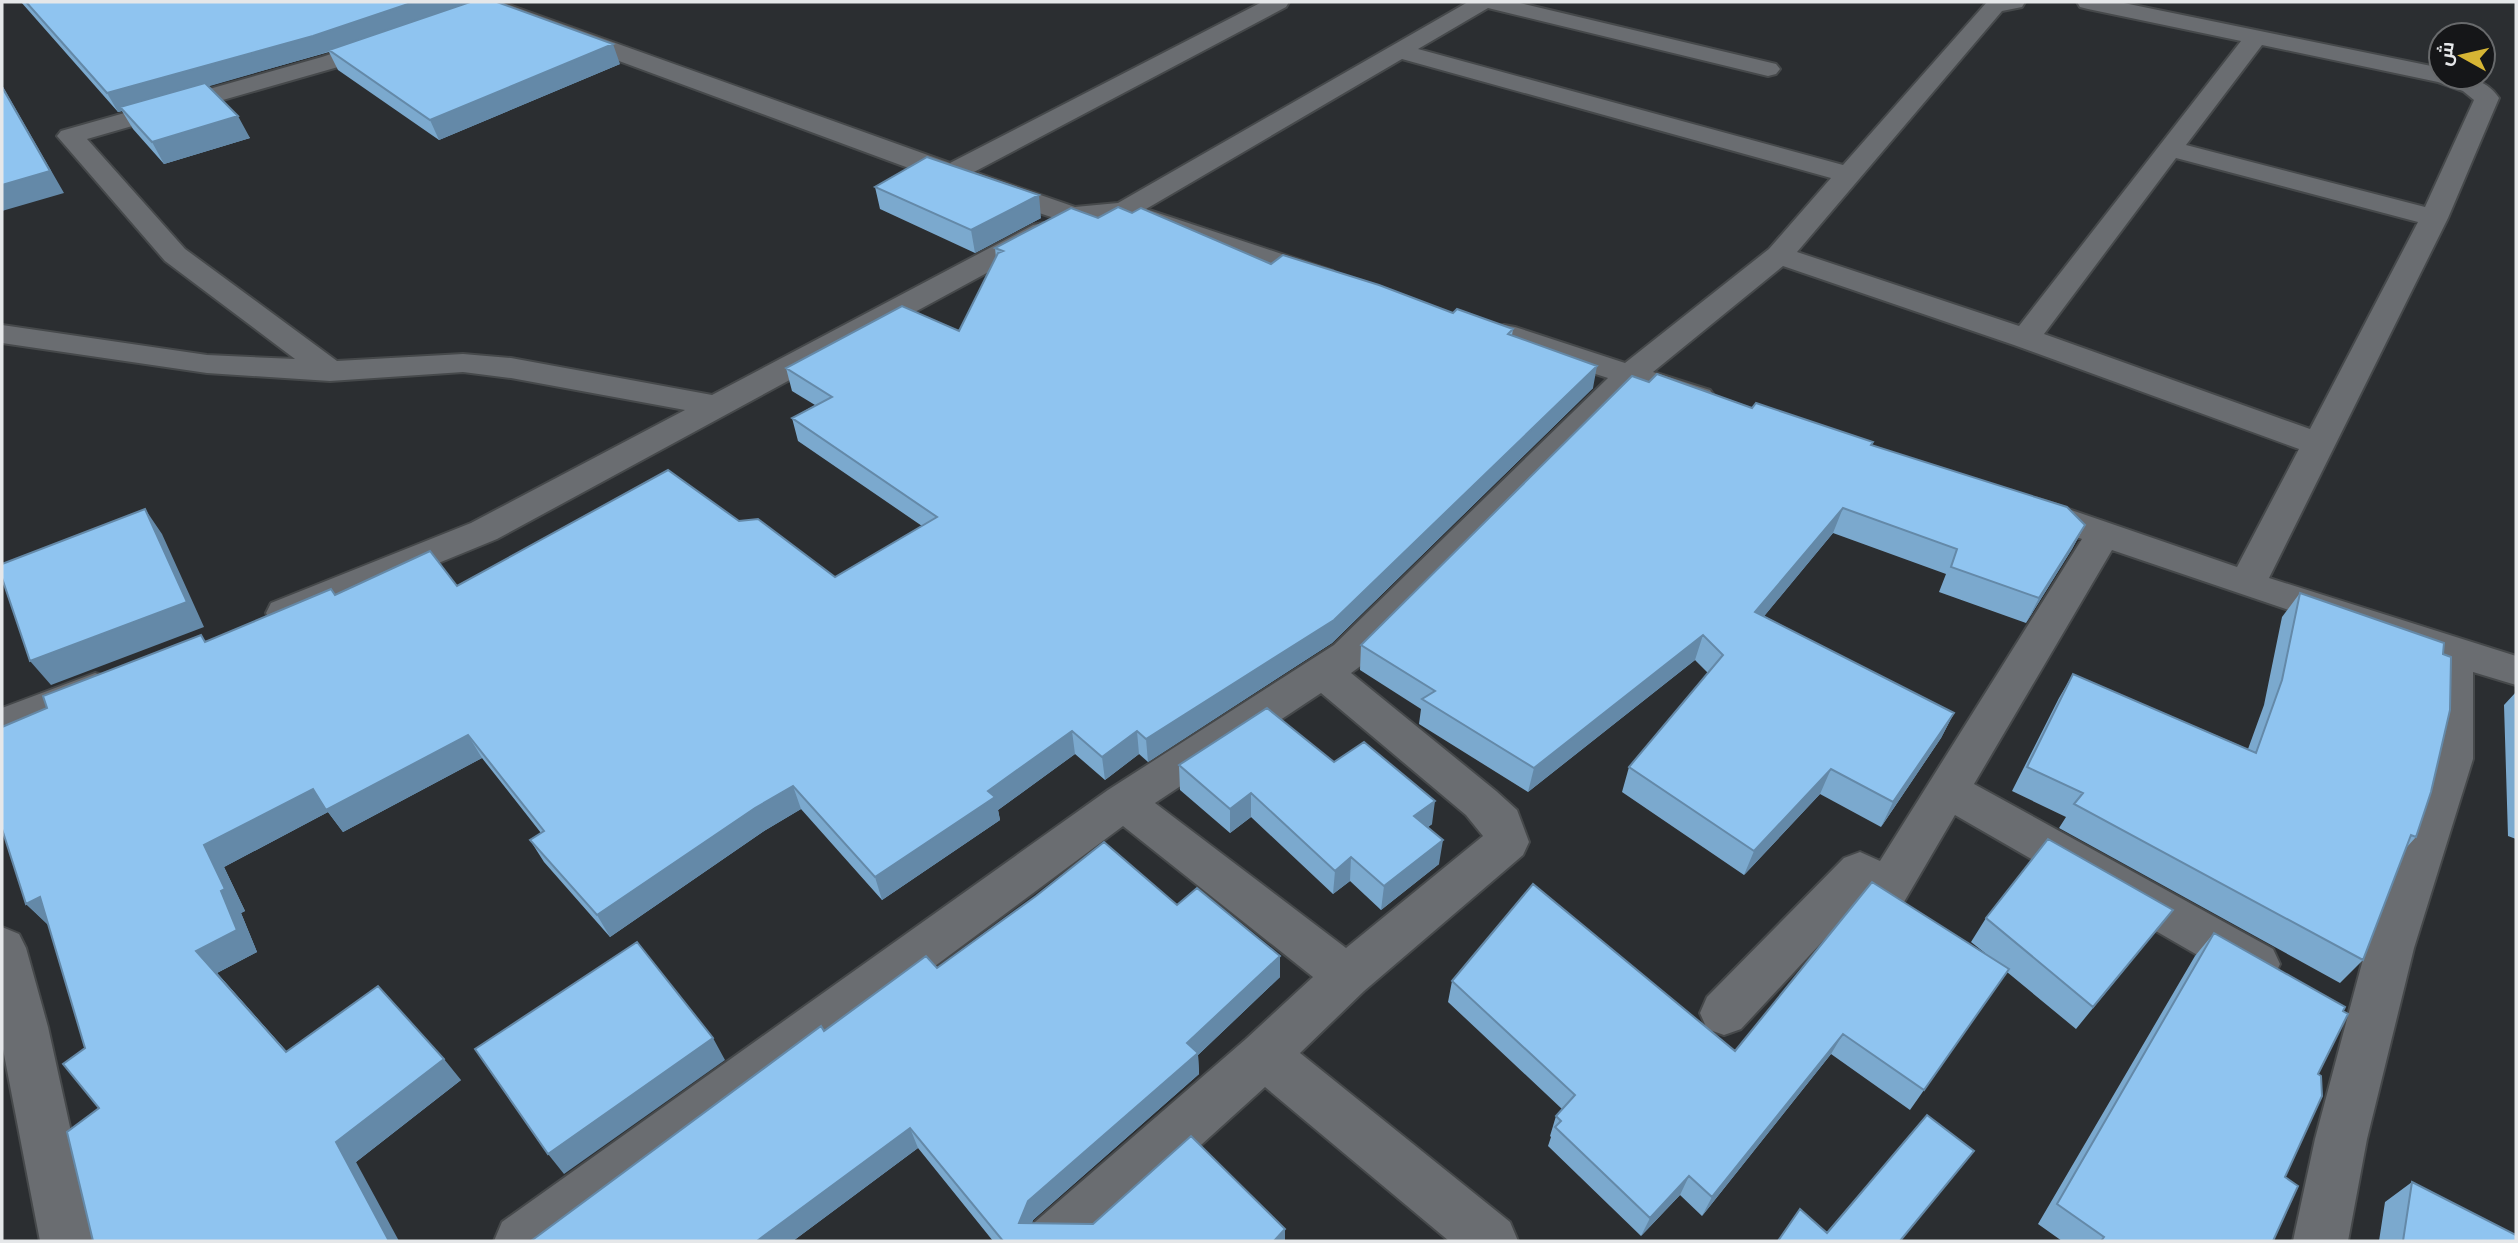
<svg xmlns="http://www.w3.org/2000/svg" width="2518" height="1243" viewBox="0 0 2518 1243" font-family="Helvetica,Cairo,sans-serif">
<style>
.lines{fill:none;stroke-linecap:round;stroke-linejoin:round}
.minor-casing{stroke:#46494b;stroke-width:4}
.minor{fill:#6a6d71;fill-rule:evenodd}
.wall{fill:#7ba9ce}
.shaded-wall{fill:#6489a8}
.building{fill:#8fc4f0;stroke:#6489a8;stroke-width:2}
</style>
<rect width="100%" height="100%" fill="#2b2e31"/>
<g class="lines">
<defs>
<path id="minor" d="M470 2H501L950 163 1262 2H1289L1286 7 974 172 1075 207 1118 203 1468 2H1516L1776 64 1780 69 1776 74 1768 76 1488 8 1418 49 1843 165 1987 2H2025L2022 7 2002 11 1797 252 2019 326 2241 41 2088 9 2080 7 2077 2H2119L2441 68V77C2464 77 2485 77 2499 98L2448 218 2269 578 2516 656V685L2473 672V759L2414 948 2367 1139 2348 1241H2293L2315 1139 2366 948 2431 759 2433 659 2112 550 1974 784 2273 949 2280 964 2273 979 2256 985 2239 979 1955 815 1901 907C1885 912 1875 912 1861 900L1741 1029 1724 1035 1707 1029 1700 1013 1707 997 1844 858 1860 852 1880 861 2082 539 2022 518 2017 510 2022 502 2035 498 2048 502 2237 567 2299 449 2014 345 1783 266 1653 372 1710 390 1715 397 1710 404 1699 407 1635 387 1362 665 1351 673 1496 791 1517 810 1529 842 1523 855 1364 991 1300 1053 1510 1222 1518 1241H1449L1265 1087 1095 1241H1027L1035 1222 1246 1039 1313 977 1123 826 566 1241H494L502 1222 1108 790 1334 645 1608 378 1493 341 1489 334 1493 327 1504 325 1515 327 1625 363 1769 249 1831 178 1402 59 1146 209 1333 271 1338 277 1333 283 1323 286 1122 219 1073 223 1063 221 941 180 473 7ZM2262 45 2438 82 2463 91 2474 100 2425 207 2186 145ZM2176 158 2418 222 2310 429 2044 334ZM1321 693 1466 815 1483 836 1346 948 1155 803Z
M384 36 392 38 395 43 392 48 338 67 87 139 185 249 337 361 463 354 511 358 712 395 1033 225 1043 223 1053 225 1057 231 1053 237 497 539 285 626 271 623 266 613 271 603 471 523 685 410 511 378 463 372 330 381 207 373 2 343V325L207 355 295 359 165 261 57 136 61 131 322 57Z
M95 673 109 677 115 688 109 699 2 740V708Z
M2 927 19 934 26 948 48 1027 95 1241H40L2 1044Z"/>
</defs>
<use href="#minor" class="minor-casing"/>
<use href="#minor" class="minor"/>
</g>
<path class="wall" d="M21 2H467L620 64 439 140 338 70 329 52 208 86 250 138 164 164 133 129 122 111 118 112Z
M875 187 1041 218 975 253 880 209Z
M1132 213 1271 264 1513 329 1512 335 1593 388 1332 643 1148 762 1139 754 1105 780 1075 754 998 810 1000 820 882 900 801 809 764 831 610 937 544 862 530 840 541 833 482 758 343 832 328 812 224 867 245 911 241 913 257 952 217 973 287 1052 461 1080 356 1162 99 1108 85 1048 49 925 26 904 47 708 206 641 335 595 457 586 739 521 835 577 922 526 798 441 792 418 815 405 792 391 786 368 959 331 996 258 995 248 1098 218Z
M1752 408 1872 445 2085 525 2072 549 2026 623 1939 592 1946 574 1833 533 1764 616 1954 713 1941 738 1881 827 1820 794 1744 875 1622 792 1629 767 1708 673 1695 660 1528 792 1419 724 1421 709 1360 670 1361 645Z
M2300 593 2416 837 2406 848 2363 960 2340 983 2059 828 2066 817 2012 791 2059 698 2073 674 2248 749 2264 705 2282 617Z
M2516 692V839L2508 836 2504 705Z
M1334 762 1432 824 1428 827 1439 864 1381 910 1350 881 1333 894 1251 817 1230 833 1180 790 1179 765Z
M1177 905 1280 977 1198 1055 1199 1074 1033 1220 1032 1223 1285 1241H993L918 1148 793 1241H531L824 1031 937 968Z
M2173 910 2076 1029 2007 972 1910 1110 1831 1054 1702 1216 1680 1195 1641 1236 1548 1146 1551 1137 1550 1136 1556 1116 1562 1109 1448 1002 1452 981 1735 1051 1985 953 1971 942 1986 918Z
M2214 933 2318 1074 2285 1177 2273 1241H2062L2038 1224 2195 956Z
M2412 1182 2516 1241H2379L2385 1202Z"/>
<path class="shaded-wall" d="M414 2H467L468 4 321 54 123 111 120 107 122 111 118 112 107 93Z
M613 44 620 64 439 140 430 120Z
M2 85 64 193 2 211Z
M238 116 250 138 164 164 152 142Z
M1039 195 1041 218 975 253 971 230Z
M1597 366 1593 388 1332 643 1148 762 1146 739Z
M1843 508 1833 533 1747 637 1755 612Z
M145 509 162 534 204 627 51 685 30 661Z
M2085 525 2072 549 2026 623 2039 598Z
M1703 635 1695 660 1528 792 1534 768Z
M1954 713 1941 738 1881 827 1893 802Z
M1072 731 1075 754 998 810 1000 820 882 900 875 877 988 791Z
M1137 731 1139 754 1105 780 1102 757Z
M468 735 482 758 343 832 328 812 224 867 245 911 241 913 257 952 217 973 306 1073 286 1052 196 951 204 845 313 789Z
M1831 769 1820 794 1744 875 1754 851Z
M793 786 801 809 764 831 610 937 597 915 755 808Z
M1251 793V817L1230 833V809Z
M1435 801 1432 824 1411 840 1414 816Z
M1443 840 1439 864 1381 910 1384 886Z
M1351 857 1350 881 1333 894 1335 871Z
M40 897 49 926 26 904Z
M1280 956V977L1198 1055 1199 1074 1033 1220 1024 1241 1019 1223 1028 1201 1187 1043Z
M1843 1034 1831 1054 1702 1216 1712 1197Z
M713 1038 725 1060 564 1174 548 1154Z
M444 1059 461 1080 356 1162 399 1241H389L336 1142Z
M910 1128 918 1148 793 1241H757Z
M1689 1176 1680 1195 1641 1236 1650 1218Z
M1285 1229V1241H1274Z"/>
<path class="building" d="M26 2H414L313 36 107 93Z
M470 2H497L613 44 430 120 329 50Z
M205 83 238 116 152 142 120 107Z
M2 87 50 171 2 185Z
M927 157 1039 195 971 230 875 187Z
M1118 207 1132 213 1141 208 1271 264 1283 255 1379 285 1453 313 1457 309 1513 329 1508 334 1597 366 1334 620 1146 739 1137 731 1102 757 1072 731 988 791 995 797 875 877 793 786 755 808 597 915 530 840 544 831 468 735 326 810 313 789 204 845 225 889 221 891 237 930 196 951 286 1052 378 986 444 1059 336 1142 389 1241H93L67 1132 99 1108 63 1064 85 1048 40 897 26 904 2 829V727L47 708 43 696 201 635 205 642 331 589 335 595 430 551 457 586 668 470 739 521 758 519 835 577 937 517 792 418 832 397 786 368 902 306 959 331 998 253 1003 251 995 248 1071 208 1098 218Z
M1657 374 1752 408 1756 403 1873 442 1871 445 2067 507 2085 525 2039 598 1951 567 1957 549 1843 508 1755 612 1954 713 1893 802 1831 769 1754 851 1629 767 1723 655 1703 635 1534 768 1422 699 1435 691 1361 645 1632 376 1649 382Z
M145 509 187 602 30 661 2 578V564Z
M2300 593 2444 643 2443 654 2451 657 2450 710 2431 792 2416 837 2411 835 2363 960 2074 804 2083 793 2027 767 2073 674 2256 753 2282 680Z
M1267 708 1334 762 1364 742 1435 801 1414 816 1443 840 1384 886 1351 857 1335 871 1251 793 1230 809 1179 765Z
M2048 839 2173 910 2093 1007 1986 918Z
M1104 842 1177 905 1197 888 1280 956 1187 1043 1198 1053 1028 1201 1019 1223 1093 1224 1191 1136 1285 1229 1274 1241H1003L910 1128 757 1241H531L821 1026 824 1031 926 956 937 968 1036 896Z
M1872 882 2009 969 1924 1090 1843 1034 1712 1197 1689 1176 1650 1218 1555 1127 1561 1121 1556 1116 1575 1095 1452 981 1533 884 1735 1051Z
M2214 933 2345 1007 2343 1011 2348 1014 2318 1074 2321 1076 2322 1096 2285 1177 2298 1186 2273 1241H2101L2104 1237 2057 1204Z
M637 942 713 1038 548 1154 475 1049Z
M1927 1115 1974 1151 1900 1241H1778L1800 1209 1827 1233Z
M2412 1182 2516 1235V1241H2403Z"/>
<rect width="2518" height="1243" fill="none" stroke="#e5e7e9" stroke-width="7"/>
<g transform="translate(2462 56) rotate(278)"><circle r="33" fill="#151618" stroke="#686a6c" stroke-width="2"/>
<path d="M0-5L12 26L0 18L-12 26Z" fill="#d6b534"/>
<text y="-10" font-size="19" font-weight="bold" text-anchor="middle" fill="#e5e7e9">ش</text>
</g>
</svg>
